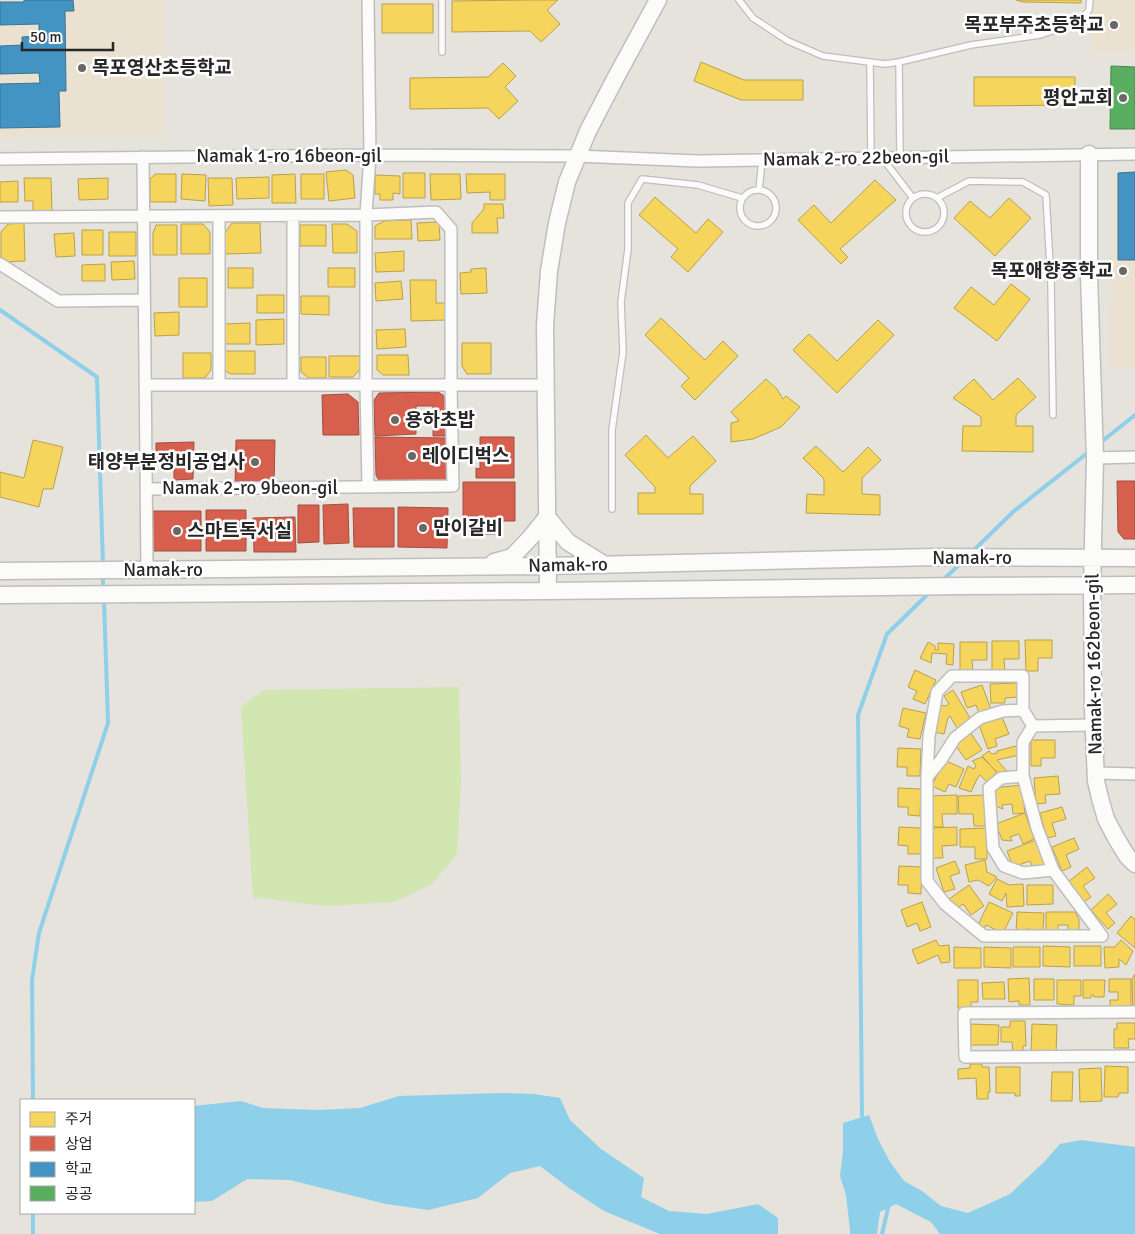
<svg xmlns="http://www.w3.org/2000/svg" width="1135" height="1234" viewBox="0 0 1135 1234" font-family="Signika,'Noto Sans KR',sans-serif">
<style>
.education{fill:#eae1d0}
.pitch{fill:#d1e6b1}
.water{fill:#8ecfe9}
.homes{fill:#f6d55c;stroke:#b8a14c}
.shops{fill:#d6604d;stroke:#a24f42}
.schools{fill:#4393c3;stroke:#3b7394}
.public{fill:#5aae61;stroke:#4b8650}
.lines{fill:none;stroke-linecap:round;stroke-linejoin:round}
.stream{stroke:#8ecfe9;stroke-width:4}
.lane-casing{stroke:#bfbebe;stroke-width:8}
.street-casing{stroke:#bfbebe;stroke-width:14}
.secondary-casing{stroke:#bfbebe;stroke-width:19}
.lane{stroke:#fbfbfa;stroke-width:5.5}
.street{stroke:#fbfbfa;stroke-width:11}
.secondary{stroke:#fbfbfa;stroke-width:16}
.poi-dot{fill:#6a6866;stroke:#fff;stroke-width:2}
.labels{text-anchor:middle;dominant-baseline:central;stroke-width:5;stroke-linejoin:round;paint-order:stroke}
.poi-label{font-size:19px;font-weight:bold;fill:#272727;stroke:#fff;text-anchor:start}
.street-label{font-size:19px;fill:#272727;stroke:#fff}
</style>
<rect width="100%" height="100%" fill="#e6e2dc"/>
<path class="education" d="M0 0H164V136L0 137Z
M1094 0H1135V51H1092Z
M1135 172V368H1110L1113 173Z"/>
<path class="pitch" d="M459 687 461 783 457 854 433 883 394 902 325 906 253 897 241 707 264 690Z"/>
<path class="water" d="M501 1093 534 1094 560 1098 570 1120 601 1149 644 1178 641 1197 669 1211 707 1214 758 1204 778 1218V1234H660L604 1211 569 1188 540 1166 510 1173 478 1198 428 1210 386 1204 290 1180 247 1179 212 1201 194 1202V1106L241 1101 263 1108 319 1110 360 1108 399 1096Z
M869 1115 878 1139 890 1162 904 1181 922 1191 941 1206 968 1213 1010 1194 1045 1161 1060 1144 1081 1140 1135 1147V1234H940L931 1222 896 1204 880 1212 877 1234H850V1230L846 1195 840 1176 843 1151V1123Z"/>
<path class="homes" d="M531 0H558L547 10 560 24 541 42 530 31 452 32V1Z
M1016 0H1081V3L1023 2Z
M382 4H433V33H382Z
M701 62 744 80H803V100H741L694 81Z
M503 63 516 76 505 87 518 101 499 119 488 108 410 109V78L488 77Z
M974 77H1075V105L974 106Z
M346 170 353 175 355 198 329 201 326 172Z
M403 173H425V198H403Z
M155 174H176V202H150V179Z
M182 174 206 175 205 201 181 199Z
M295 174 296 203H272V175Z
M301 174H324V199H301Z
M430 174H460L461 199 431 200Z
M466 174H505V200H490V192L467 193Z
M375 175 400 176V194L393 193V200H380V194H375Z
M269 177V198L237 199 236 178Z
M24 178H51L52 211H33V201H25Z
M108 178V199L79 200 78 179Z
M208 178H232L233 205 209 206Z
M875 180 896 200 840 249 848 257 841 264 798 220 814 205 831 223Z
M18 181V202H0V182Z
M655 197 696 233 708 219 723 232 688 272 671 257 678 249 639 215Z
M1009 198 1031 218 995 256 954 218 970 201 990 218Z
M484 204H503L504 218H497L498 233H472V223L484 209Z
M411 220 412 239H375V226L384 221Z
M439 222 440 240 418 241 417 223Z
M24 223 25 261 1 262V232L8 224Z
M232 223H260L261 253 224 254V234Z
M181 224H203L210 232V254H181Z
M332 224H347L357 231V253H333Z
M156 225H177V255H153V233Z
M300 225H326V246H300Z
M82 230H103V255H82Z
M109 232H136V256H109Z
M74 233 75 256 56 257 54 234Z
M404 251V271L376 272 375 253Z
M134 261 135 279 112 280 111 262Z
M105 264V281H82V265Z
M228 268H253V288H228Z
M328 268H355V287H328Z
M486 268 487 293 461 294 460 273 471 272V269Z
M179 278H207V307H179Z
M410 280H436V303H446L447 320 411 321Z
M401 281 403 299 376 301 375 283Z
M1011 284 1030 299 997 341 954 308 971 287 994 305Z
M257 295H284V313H257Z
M301 296H329V315L301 314Z
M179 312V335L155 336 154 313Z
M661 318 705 360 723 341 738 356 695 400 681 386 689 378 645 335Z
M284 319V344L256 345V320Z
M878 320 894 335 837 393 793 350 809 334 837 361Z
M250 323V344H225L224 324Z
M405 329 406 347 377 349 376 330Z
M462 343H491V374H467L462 366Z
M225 351H255V374H231L225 371Z
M183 353H211V370L205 378H183Z
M377 355H408L409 375H383L377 370Z
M329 356H360V369L353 377H329Z
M301 357H326V378H309L301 372Z
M1018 378 1036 397 1016 415V426H1033V452L962 451 963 426H981V417L953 398 974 379 993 400Z
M766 379 777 389 783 399 786 396 800 407 781 427 753 439 731 442V423L739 421 731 412Z
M646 435 668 458 693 436 716 461 690 486V494H703V514H638V493H655V487L625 455Z
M33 440 63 447 53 489H43L39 507 0 497V472L24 478Z
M816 446 843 472 868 447 881 460 862 478V494L880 495V515L806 513 807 494 824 495V479L803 458Z
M1025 640H1052V658H1038V671H1026Z
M992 641H1019V659H1004L1005 672H992Z
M928 642 935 646V650H938V643L954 644 953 665 946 664 947 654 932 653 931 663 920 658Z
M960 642H987V660H972L973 672 960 673Z
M915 670 936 680 925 704 913 699 917 691 908 687Z
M1017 683V697L1005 698V703H991L990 684Z
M982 685 991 709 979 713 976 705 967 708 961 692Z
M953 690 972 721 958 730 950 716 948 718 944 734 934 732 939 705 946 706 949 704 944 696Z
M903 708 926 713 920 739 907 737 909 729 899 726Z
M1002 717 1009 734 995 739 997 746 988 749 979 725Z
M970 732 982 750 966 760 954 743Z
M1031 740H1055V758H1041V766H1031Z
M1016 746 1019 755 997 760 1007 771 1001 777 982 756 989 751 992 754 997 753V751Z
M898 748 921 749 920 776H907V767H897Z
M982 757 997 772 987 782 980 775 977 779 971 792 959 788 968 766 974 769 976 765 972 761Z
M944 760 964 769 956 787 949 784 945 792 932 786Z
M1058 776 1060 794 1045 795 1046 803 1036 804 1034 778Z
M1022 785 1025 813 1013 814 1012 804 1002 805 1003 809 993 805 992 788Z
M898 788 921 789 920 816 908 815V807H898Z
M957 795V814H942L943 827H930V796Z
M985 795 986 826H974L973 814H959L958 796Z
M1062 807 1066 819 1052 823 1056 836 1047 838 1040 813Z
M1025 813 1034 839 1023 844 1019 834 1010 837 1012 841 1002 840 996 824Z
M899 827 921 828V854H908V846L898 845Z
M957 827V845L942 846 943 858H930V828Z
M987 828V859H975V847H960V829Z
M1074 838 1079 849 1066 855 1071 867 1062 871 1052 847Z
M1036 840 1045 866 1034 871 1030 861 1021 864 1023 868 1013 867 1007 851Z
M985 860 987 872 997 877 989 886 978 880 969 882 965 865Z
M955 861 960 873 950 876 955 889 944 892 936 868Z
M899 866 922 867 921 894 908 893V885H898Z
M1087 867 1095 878 1083 886 1091 897 1084 902 1068 882Z
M997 879 1009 885 1023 884 1024 906 1007 907 1006 893 1002 901 989 894Z
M969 885 984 906 971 915 963 904 956 909 949 899Z
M1027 885H1053V904L1027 905Z
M1108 894 1117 904 1106 913 1115 923 1108 929 1091 910Z
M922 902 931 927 920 931 917 923 907 927 901 910Z
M989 902 1013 913 1003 933 986 925 984 930 977 927Z
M1017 912 1044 913 1043 930 1026 929V933H1016Z
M1046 912H1075L1079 919V931H1068V925H1058V934H1046Z
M1131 916 1135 919V948L1117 933Z
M936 940 939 946 949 945 950 962 941 963 938 955 918 964 912 950Z
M1121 940 1133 951 1126 965 1119 959V967L1105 968 1104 947H1115Z
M1043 946 1070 947V967L1043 966Z
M1074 946H1101V966H1074Z
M954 947 981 948V968H954Z
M984 947 1011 948V968L984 967Z
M1013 947H1040V967H1013Z
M1135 974V1009H1133L1132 979Z
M1029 978 1030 1005H1019V1001L1009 1002 1008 979Z
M1034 979H1054V1000H1034Z
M1109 979H1131V1010H1110V1000H1118V992H1109Z
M958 980H978V1002H971V1008H958Z
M1057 980H1081V996H1074V1005L1057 1004Z
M1083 980H1105L1104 997H1094V995H1091V998H1083Z
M1004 982 1005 999H983L982 983Z
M1010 1021H1025L1026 1046H1023V1053H1013L1012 1042H1001V1027H1010Z
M1117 1023H1135V1039H1128L1129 1048H1114V1029H1117Z
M971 1024 999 1025 998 1045H970Z
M1032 1024 1057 1025 1056 1054 1031 1053Z
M970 1064H982V1067H989L990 1092H988V1099H977L976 1078 958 1079V1069L970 1068Z
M1105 1066 1128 1067V1093H1119L1118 1097H1104Z
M996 1067H1020V1096H1015V1093H996Z
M1101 1068 1102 1101 1080 1102 1079 1069Z
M1052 1072H1073L1072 1101H1051Z"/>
<path class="shops" d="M438 392 443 395 446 401V436H433V406H416V434L375 436 374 400 379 393Z
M348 394 358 402 359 435H323L322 395Z
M375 437 447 438 449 475 442 483H384L378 479 376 475Z
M480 437H514V478H476V468L480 469Z
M236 440H275L274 484 235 485Z
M194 442 193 479 174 480V459L156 460V443Z
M1117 481H1135V539H1124L1118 532Z
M463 482H515V521H499V534L463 535Z
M348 504 349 543 324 544 323 505Z
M298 505H319V542L298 543Z
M398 507 448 508 447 548 398 547Z
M353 508H394V547H354Z
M206 510H246V551H206Z
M152 511H201V551H152Z
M295 517 296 552H254L253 518Z"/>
<path class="schools" d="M24 0H73L74 11H65L66 91H59L60 127 0 128V84L40 83 39 73 0 74V46L22 45V37L39 36V24L0 25V2H24Z
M1135 172V260H1118V173Z"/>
<path class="public" d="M1111 66 1135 67V129H1110Z"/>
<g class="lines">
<path class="stream" d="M0 310 97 377 103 565
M1100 443 1135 415
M972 552 1014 511 1090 451
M103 575V590
M942 581 962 562
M33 1100 32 980 39 933 108 723 104 600
M863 1120 862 1117 858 715 887 634 931 591
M33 1213V1234
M882 1234 889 1204"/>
<defs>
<path id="lane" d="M442 0V52
M739 0 753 18 788 41 823 56 885 64 899 62 971 45 1040 35 1079 22 1089 10 1090 0
M870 62 871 158
M899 62 900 157
M883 159 913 198
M740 208a18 18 0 1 1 36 0a18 18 0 1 1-36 0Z
M759 190 762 160
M906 213a19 19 0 1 1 38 0a19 19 0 1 1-38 0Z
M937 198 969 181 1023 182 1046 195 1051 283 1053 415
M612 509V430L623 352 621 302 628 249V203L642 179 698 185 742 198"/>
<path id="street" d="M143 157 147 570
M0 159 370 155 577 156 697 161 1135 154
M219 216V385
M0 217 366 215 436 212 451 229V385L453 486 146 489
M0 264 58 301 144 300
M145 385H545
M293 385V216
M1095 458 1135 457
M368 487 366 385V215L370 155 368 0
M1033 726 1023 742V776L1037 828 1053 870 1102 936H984L945 904 927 881V777L929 736 937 692 952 676H1023V710L1033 726 1094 725
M1096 773 1135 774
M1023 776 1001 778 989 788 993 848 1004 866 1023 873 1053 870
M927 777 941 760 955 738 980 718 1003 711 1023 710
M1135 1012 964 1013 965 1057 1135 1056"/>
<path id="secondary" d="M1089 154V275L1095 458 1092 586 1093 709 1096 781 1100 798 1106 819 1116 838 1127 856 1135 864
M494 562 512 557 531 537 547 517 568 542 605 565
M0 571 547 566 934 557 1135 558
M548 591 545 325 549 271 557 223 567 182 588 131 615 79 658 0
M0 595 548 591 962 586 1135 585"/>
</defs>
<use href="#lane" class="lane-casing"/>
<use href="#street" class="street-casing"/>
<use href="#secondary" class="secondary-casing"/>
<use href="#lane" class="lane"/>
<use href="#street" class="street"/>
<use href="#secondary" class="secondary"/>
</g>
<g class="poi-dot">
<circle cx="1114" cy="25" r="5"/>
<circle cx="82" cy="68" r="5"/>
<circle cx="1123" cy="98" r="5"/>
<circle cx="1123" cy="271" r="5"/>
<circle cx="395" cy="420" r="5"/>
<circle cx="412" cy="456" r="5"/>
<circle cx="255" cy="462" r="5"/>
<circle cx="423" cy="528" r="5"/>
<circle cx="177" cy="531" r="5"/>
</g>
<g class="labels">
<g class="poi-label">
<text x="1104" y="25" text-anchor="end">목포부주초등학교</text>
<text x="92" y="68">목포영산초등학교</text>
<text x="1113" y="98" text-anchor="end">평안교회</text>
<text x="1113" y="271" text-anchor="end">목포애향중학교</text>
<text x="405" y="420">용하초밥</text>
<text x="422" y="456">레이디벅스</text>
<text x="245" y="462" text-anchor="end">태양부분정비공업사</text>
<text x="433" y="528">만이갈비</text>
<text x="187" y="531">스마트독서실</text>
</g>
<g class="street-label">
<text x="289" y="156">Namak 1-ro 16beon-gil</text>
<text transform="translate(856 158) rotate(-1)">Namak 2-ro 22beon-gil</text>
<text x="250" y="488">Namak 2-ro 9beon-gil</text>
<text x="972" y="558">Namak-ro</text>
<text transform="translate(568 565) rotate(-1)">Namak-ro</text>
<text x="163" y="570">Namak-ro</text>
<text transform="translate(1094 664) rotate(-91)">Namak-ro 162beon-gil</text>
</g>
</g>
<rect x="20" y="1099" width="175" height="115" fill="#ffffff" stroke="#a9a9a9"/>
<rect x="30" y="1112" width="25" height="15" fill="#f6d55c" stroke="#a9a9a9"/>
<text x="65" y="1124" font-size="15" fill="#272727">주거</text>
<rect x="30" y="1136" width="25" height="15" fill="#d6604d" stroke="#a9a9a9"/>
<text x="65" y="1149" font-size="15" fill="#272727">상업</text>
<rect x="30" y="1162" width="25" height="15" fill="#4393c3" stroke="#a9a9a9"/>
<text x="65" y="1174" font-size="15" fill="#272727">학교</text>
<rect x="30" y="1186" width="25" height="15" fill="#5aae61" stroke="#a9a9a9"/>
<text x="65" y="1199" font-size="15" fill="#272727">공공</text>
<path d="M22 42v8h91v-8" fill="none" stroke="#272727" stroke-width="2.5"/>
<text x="30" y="42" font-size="15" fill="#272727" stroke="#ffffff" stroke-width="4" paint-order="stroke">50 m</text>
</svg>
